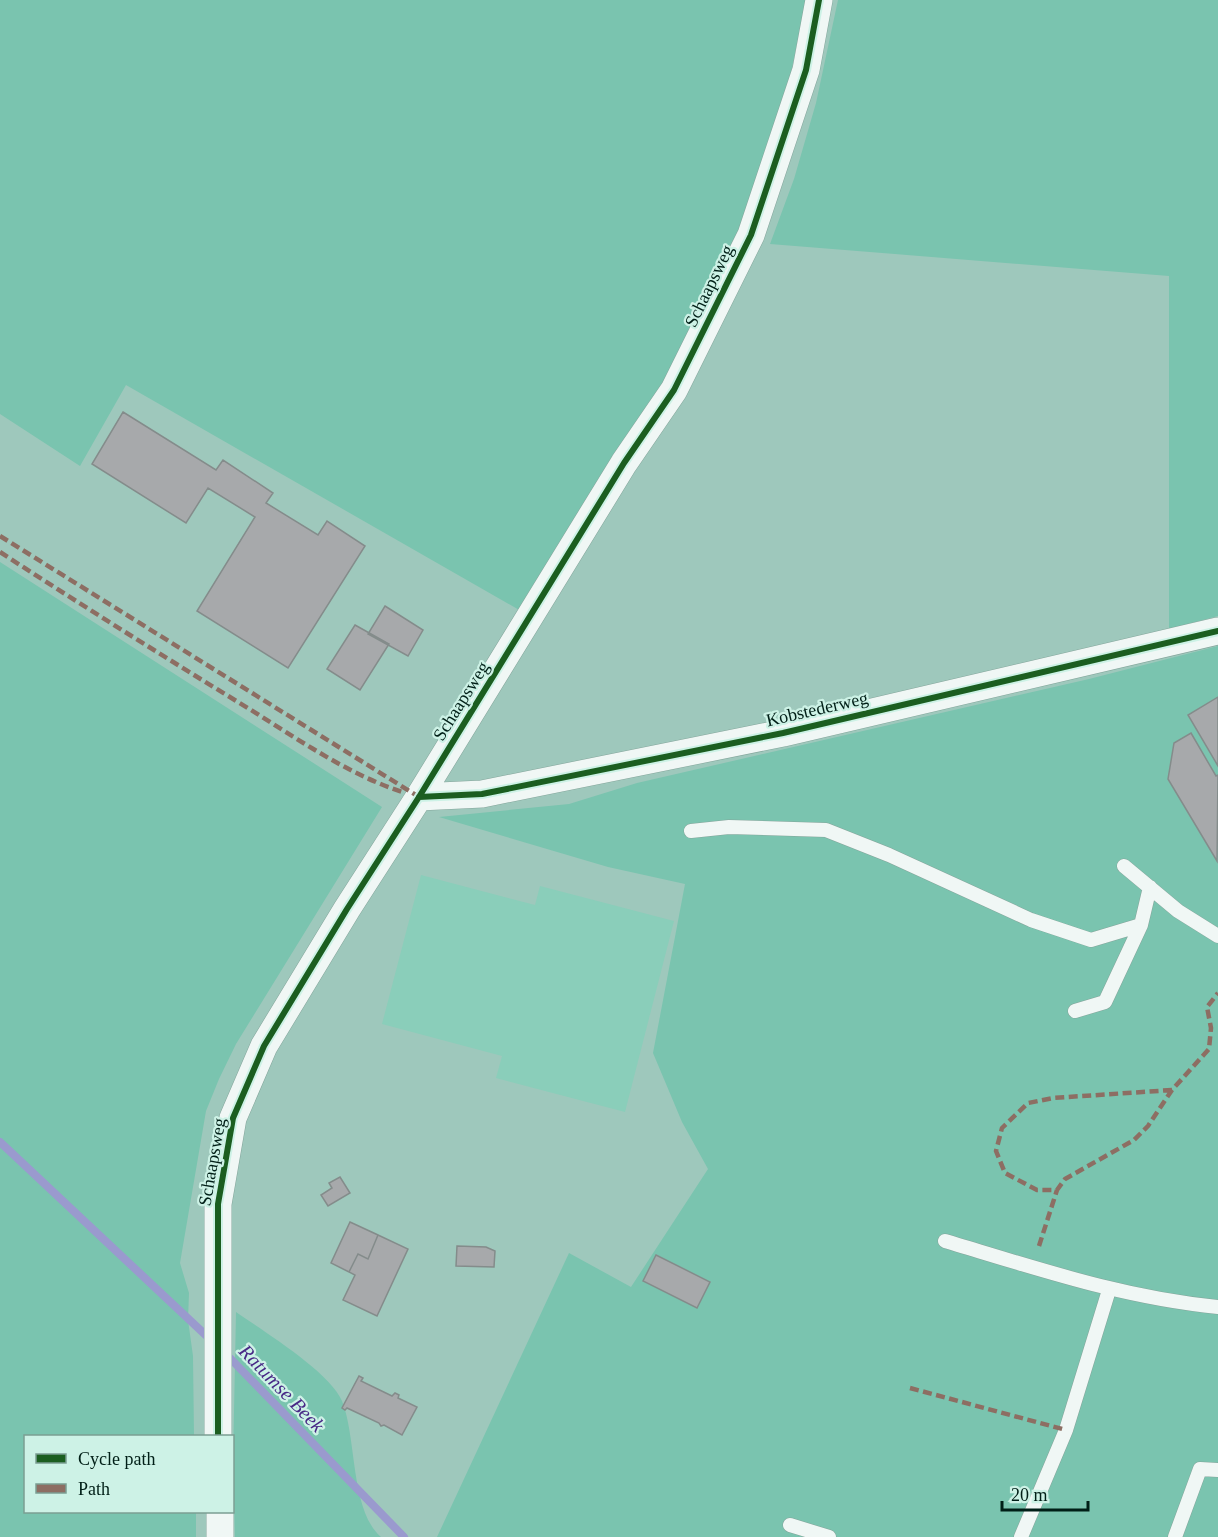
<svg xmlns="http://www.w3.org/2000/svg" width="1218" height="1537" viewBox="0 0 1218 1537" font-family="'Times New Roman',serif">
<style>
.built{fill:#8aceba}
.green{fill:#7ac4af}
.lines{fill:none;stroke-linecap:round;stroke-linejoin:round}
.stream{stroke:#9a9ace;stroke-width:8}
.building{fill:#a7a9ab;stroke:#848c8b;stroke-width:1.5}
.service-casing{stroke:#84a59b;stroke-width:15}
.minor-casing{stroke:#84a59b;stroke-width:28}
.service{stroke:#f0f7f5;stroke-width:14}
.minor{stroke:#f0f7f5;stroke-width:27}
.quiet{stroke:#8d6e63;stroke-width:4.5;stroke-dasharray:9 4.5;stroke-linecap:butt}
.cycleway-casing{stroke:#cdf2e6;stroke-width:10}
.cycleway{stroke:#1b5e20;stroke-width:6}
.labels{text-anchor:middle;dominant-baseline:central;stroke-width:4.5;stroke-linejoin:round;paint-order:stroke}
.street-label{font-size:18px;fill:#001f17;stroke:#cdf2e6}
.water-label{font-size:20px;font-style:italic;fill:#482986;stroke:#cdf2e6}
</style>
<rect width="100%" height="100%" fill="#9ec8bc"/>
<path class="built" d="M421 875 535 905 540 886 674 921 625 1112 496 1078 502 1056 382 1024Z"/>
<path class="green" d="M0 0H806L789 82 746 214 679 356 521 611 126 385 80 466 0 414Z
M838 0H1218V616L1169 629V276L770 244 794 179 816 103Z
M0 562 382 807 236 1044 219 1079 206 1111 180 1263 189 1293 188 1320 193 1356 194 1436H26V1512H196V1537H0Z
M1218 646V1537H437L569 1253 631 1287 708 1169 682 1122 653 1053 685 884 608 867 439 817 569 804 637 783 1089 679Z
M236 1312C263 1331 330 1372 342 1401 357 1438 350 1510 381 1537H235L233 1462Z"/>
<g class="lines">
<path class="stream" d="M0 1142 212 1341
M224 1352 404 1537"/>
</g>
<path class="building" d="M123 412 216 470 223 460 273 493 266 503 318 535 327 521 365 546 288 668 197 611 255 517 208 488 186 523 92 464Z
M385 606 423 630 408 656 368 634Z
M355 625 389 644 360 690 327 669Z
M1218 697V766L1188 715Z
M1191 733 1216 776 1218 775 1217 861 1168 779 1174 743Z
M340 1177 350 1193 328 1206 321 1195 332 1188 329 1183Z
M350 1222 378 1235 368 1259 358 1254 349 1272 331 1263Z
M378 1235 408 1249 377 1316 343 1300 355 1275 349 1272 358 1254 368 1259Z
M457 1246 486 1247 495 1251 494 1267 456 1266Z
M656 1255 710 1282 697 1308 643 1281Z
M359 1376 363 1378 361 1381 392 1396 395 1393 399 1395 398 1398 417 1407 402 1435 384 1425 381 1426 379 1423 347 1408 345 1410 342 1408Z"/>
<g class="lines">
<defs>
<path id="service" d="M691 831 729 827 826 830 889 855 1031 920 1091 940 1141 925
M1124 866 1178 911 1218 936
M1075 1011 1105 1002 1141 925 1150 887
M945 1241C1036 1268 1123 1298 1218 1307
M790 1525 829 1537
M1021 1537 1066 1430 1109 1290
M1175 1537 1200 1469 1218 1470"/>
<path id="minor" d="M419 797 482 794 783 733 1218 631
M218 1436V1204L233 1118 264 1046 347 909 419 797 624 463 674 390 751 235 806 70 819 0
M220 1512V1537"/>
</defs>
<use href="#service" class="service-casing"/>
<use href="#minor" class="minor-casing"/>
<use href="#service" class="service"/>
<use href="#minor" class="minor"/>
<path class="quiet" d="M0 536 419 797
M0 552C83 606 166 658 251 710 299 740 348 774 402 792
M1172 1090 1053 1098 1028 1103 1002 1128 996 1151 1005 1173 1037 1190H1057L1065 1179 1134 1140 1148 1126 1172 1090 1209 1049 1211 1028 1207 1007 1218 993
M1039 1246 1057 1190
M910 1388 1066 1430"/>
<defs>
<path id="cycleway" d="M419 797 482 794 783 733 1218 631
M218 1436V1204L233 1118 264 1046 347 909 419 797 624 463 674 390 751 235 806 70 819 0"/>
</defs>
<use href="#cycleway" class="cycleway-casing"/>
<use href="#cycleway" class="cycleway"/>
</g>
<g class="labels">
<g class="street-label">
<text transform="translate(709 286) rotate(-64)">Schaapsweg</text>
<text transform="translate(461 701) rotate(-58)">Schaapsweg</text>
<text transform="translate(817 709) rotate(-13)">Kobstederweg</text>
<text transform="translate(212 1162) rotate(-80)">Schaapsweg</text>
</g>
<g class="water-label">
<text transform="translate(282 1388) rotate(46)">Ratumse Beek</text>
</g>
</g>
<rect x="24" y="1435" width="210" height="78" fill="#cdf2e6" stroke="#7b9e93" stroke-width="1.5"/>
<rect x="36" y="1454" width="30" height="9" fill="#1b5e20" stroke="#7b9e93" stroke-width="1.5"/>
<text x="78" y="1465" font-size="18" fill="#001f17">Cycle path</text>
<rect x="36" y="1484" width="30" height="9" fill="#8d6e63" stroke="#7b9e93" stroke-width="1.5"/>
<text x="78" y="1495" font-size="18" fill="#001f17">Path</text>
<path d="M1002 1501v9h86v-9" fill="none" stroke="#001f17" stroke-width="3"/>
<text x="1011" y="1501" font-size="18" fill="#001f17" stroke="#cdf2e6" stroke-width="4.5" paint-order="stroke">20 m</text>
</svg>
